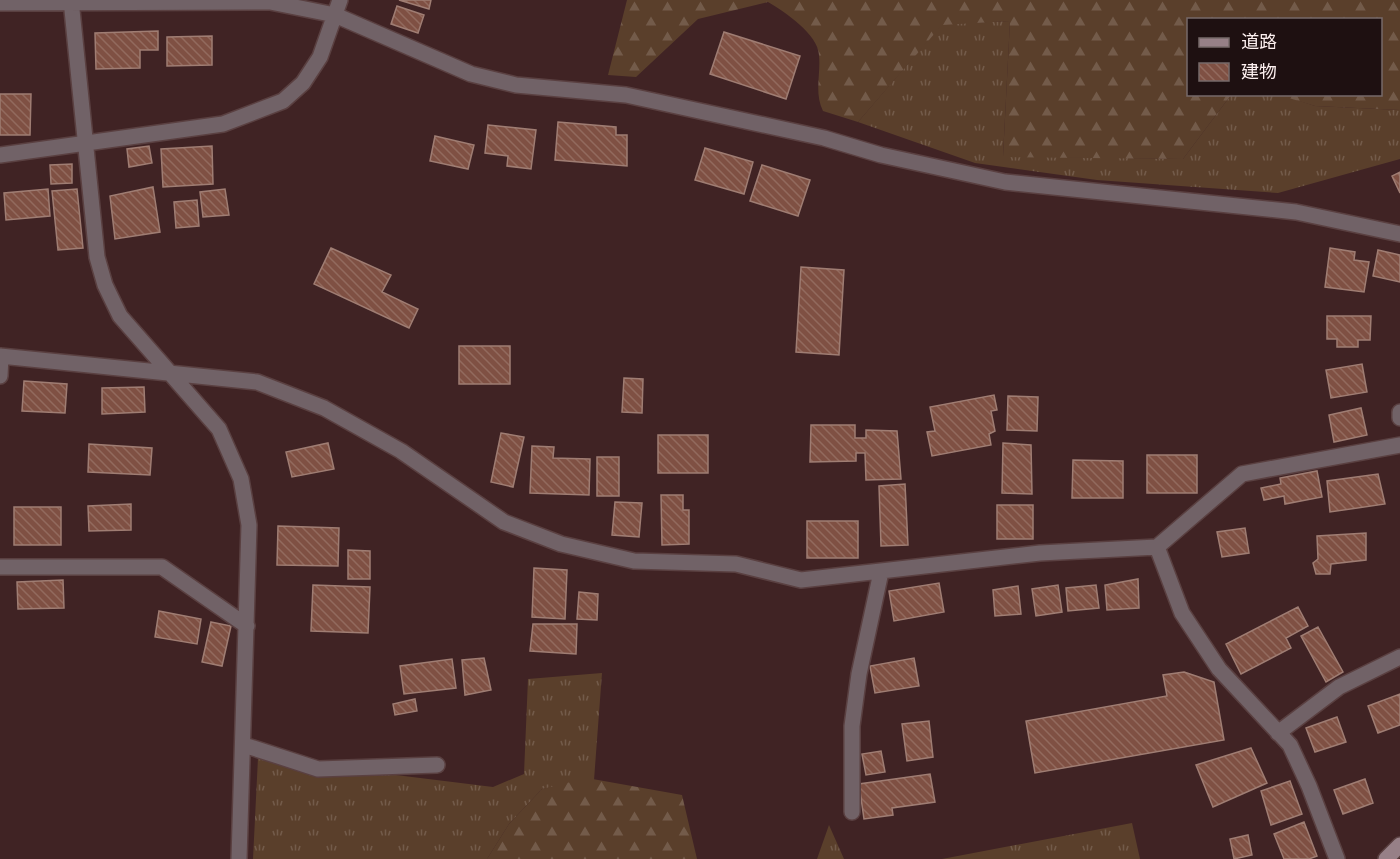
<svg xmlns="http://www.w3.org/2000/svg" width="1400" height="859" viewBox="0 0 1400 859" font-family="'Source Sans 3','Noto Sans JP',sans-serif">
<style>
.grass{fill:url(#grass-tufts)}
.forest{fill:url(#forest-firs)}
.building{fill:url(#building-back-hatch);stroke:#9f7d73;stroke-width:1.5}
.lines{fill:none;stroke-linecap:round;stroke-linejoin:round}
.street-casing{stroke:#5a4041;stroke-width:18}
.secondary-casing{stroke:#5a4041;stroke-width:18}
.street{stroke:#716267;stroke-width:15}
.secondary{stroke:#978087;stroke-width:15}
</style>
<defs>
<pattern id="grass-tufts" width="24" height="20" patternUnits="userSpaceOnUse" patternTransform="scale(1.5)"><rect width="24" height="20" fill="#5a3f2b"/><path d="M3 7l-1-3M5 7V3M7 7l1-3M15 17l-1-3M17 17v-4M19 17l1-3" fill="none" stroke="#735b4a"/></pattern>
<pattern id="forest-firs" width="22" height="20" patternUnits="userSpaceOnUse" patternTransform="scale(1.5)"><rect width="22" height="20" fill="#5a3f2b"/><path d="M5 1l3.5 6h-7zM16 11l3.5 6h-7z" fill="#735b4a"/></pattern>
<pattern id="building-back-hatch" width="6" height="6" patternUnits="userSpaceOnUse" patternTransform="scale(1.5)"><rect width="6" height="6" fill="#7f5043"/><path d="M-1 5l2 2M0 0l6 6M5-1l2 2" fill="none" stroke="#926a5e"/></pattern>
</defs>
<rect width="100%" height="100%" fill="#402324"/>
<path class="grass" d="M1010 21 1003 156 1183 159 1231 95 1279 94 1315 106 1400 110V159L1278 193 1097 180 975 163 858 122 942 24Z
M602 673 594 780 542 789 509 824 487 859H253L258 758 493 787 524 774 528 679Z
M1132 823 1140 859H942Z
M829 825 844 859H817Z"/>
<path class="forest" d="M627 0H1400V110L1315 106 1279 95 1380 94V20H1188V94L1231 95 1183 159 1003 157 1010 21 942 25 858 122 823 111C814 92 821 75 819 55 818 34 785 12 768 2L698 19 636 77 608 75Z
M587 778 682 795 697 859H487L509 824 542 789Z"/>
<path class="building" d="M399 0H431L429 9Z
M397 6 424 15 418 33 391 24Z
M158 31V50H140V68L96 69 95 33Z
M724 32 800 56 786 99 710 74Z
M212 36V65L167 66V37Z
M0 94H31L30 135H0Z
M558 122 616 127V135H627V166L555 160Z
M488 125 536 130 531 169 507 166 508 156 485 153Z
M435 136 474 145 468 169 430 161Z
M149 146 152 163 129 167 127 149Z
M212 146 213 184 163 187 161 149Z
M705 148 753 162 744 194 695 180Z
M72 164V183L51 184 50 165Z
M762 165 810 180 798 216 750 201Z
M1400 172V193L1392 176Z
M153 187 160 232 115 239 110 196Z
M48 189 50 216 6 220 4 193Z
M77 189 83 248 58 250 52 191Z
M225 189 229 215 203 217 200 192Z
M197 200 199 226 176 228 174 202Z
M331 248 391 275 382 292 418 309 409 328 314 284Z
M1330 248 1355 252 1354 260 1369 262 1364 292 1325 287Z
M1378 250 1400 255V282L1373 276Z
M801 267 844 270 839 355 796 352Z
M1327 316H1371L1370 340H1358V347H1337V339H1327Z
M459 346H510V384H459Z
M1362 364 1367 392 1331 398 1326 370Z
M624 378 643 379 642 413 622 412Z
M24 381 67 384 65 413 22 411Z
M144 387 145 412 102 414V388Z
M994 395 997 410 991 411 995 431 989 434 991 445 932 456 927 432 935 431 930 407Z
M1008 396 1038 397 1037 431 1007 430Z
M1361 408 1367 435 1334 442 1329 415Z
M811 425H855V438H866V430L897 431 901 479 866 480 865 453H856V461L810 462Z
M501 433 524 437 513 487 491 482Z
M658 435H708V473H658Z
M328 443 334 469 292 477 286 452Z
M1003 443 1031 445 1032 494 1002 493Z
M89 444 152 448 150 475 88 472Z
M532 446 554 447 553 458 590 459 589 495 530 493Z
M1147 455H1197V493H1147Z
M597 457H619V496H597Z
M1073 460 1123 461V498H1072Z
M1317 471 1322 497 1285 504 1284 496 1264 500 1261 488 1281 484 1280 478Z
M1378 474 1385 504 1330 512 1327 481Z
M905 484 908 545 881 546 879 486Z
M661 495H683V510H689V544L662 545Z
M615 502 642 503 639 537 612 535Z
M131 504V530L89 531 88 506Z
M997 505H1033V539H997Z
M14 507H61V545H14Z
M807 521H858V558H807Z
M278 526 339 528 338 566 277 565Z
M1245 528 1249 553 1222 557 1217 532Z
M1366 533V560L1331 564 1330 574H1316L1313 563 1318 559 1317 536Z
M348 550 370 551V579H348Z
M534 568 567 570 565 619 532 617Z
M1138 579 1139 608 1107 610 1105 585Z
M63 580 64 608 18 609 17 582Z
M939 583 944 612 894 621 889 591Z
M313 585 370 587 368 633 311 631Z
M1058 585 1062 612 1036 616 1032 589Z
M1096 585 1099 608 1068 611 1066 588Z
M1018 586 1021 614 995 616 993 590Z
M579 592 598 594 597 620 577 619Z
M1298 607 1308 626 1286 638 1291 648 1241 674 1226 644Z
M159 611 201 619 197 644 155 637Z
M211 622 231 626 222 666 202 662Z
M533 624H577L576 654 530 651Z
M1318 627 1343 672 1326 682 1301 636Z
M484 658 491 690 465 695 462 660Z
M914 658 919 686 875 693 870 666Z
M452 659 456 688 404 694 400 666Z
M1184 672 1214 682 1224 740 1035 773 1026 721 1167 696 1163 675Z
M1400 694V725L1378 733 1368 706Z
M415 699 417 711 395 715 393 704Z
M1337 717 1346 742 1315 752 1306 728Z
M929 721 933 757 907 761 902 724Z
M1251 748 1267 783 1213 807 1196 765Z
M881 751 885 772 866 775 862 754Z
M930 774 935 802 892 808 893 815 864 819 859 784Z
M1365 779 1373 803 1343 814 1334 790Z
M1290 781 1302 814 1271 825 1261 791Z
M1304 822 1317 856 1309 859H1284L1274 834Z
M1248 835 1252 855 1234 859 1230 839Z"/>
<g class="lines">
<defs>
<path id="street" d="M71 0 97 257 105 285 120 316 219 429 241 479 249 525 239 859
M0 3 270 2 335 15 471 74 516 85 626 95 824 138 881 155 1005 182 1296 212 1400 234
M0 155 223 124 283 101 303 83 320 57 340 0
M0 356 257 382 324 408 401 451 504 522 561 544 634 561 736 564 801 580 1040 553 1157 547 1242 474 1400 445
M0 376 1 356
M1400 412V418
M1157 547 1182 613 1219 669 1290 745 1309 786 1337 859
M0 567H162L247 626
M1278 733 1339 687 1400 657
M244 745 318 769 437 765
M852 812V726L859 674 881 572"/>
<path id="secondary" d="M1386 859 1400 845"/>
</defs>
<use href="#street" class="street-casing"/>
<use href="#secondary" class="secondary-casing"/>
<use href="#street" class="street"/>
<use href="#secondary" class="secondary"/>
</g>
<rect x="1187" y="18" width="195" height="78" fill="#1e1011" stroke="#776a6a" stroke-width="1.5"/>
<rect x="1199" y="38" width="30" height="9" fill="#978087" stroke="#776a6a" stroke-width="1.5"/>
<text x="1241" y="48" font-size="18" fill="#fdf0f0">道路</text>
<rect x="1199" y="63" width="30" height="18" fill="url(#building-back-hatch)" stroke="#776a6a" stroke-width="1.5"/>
<text x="1241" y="78" font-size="18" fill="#fdf0f0">建物</text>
</svg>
